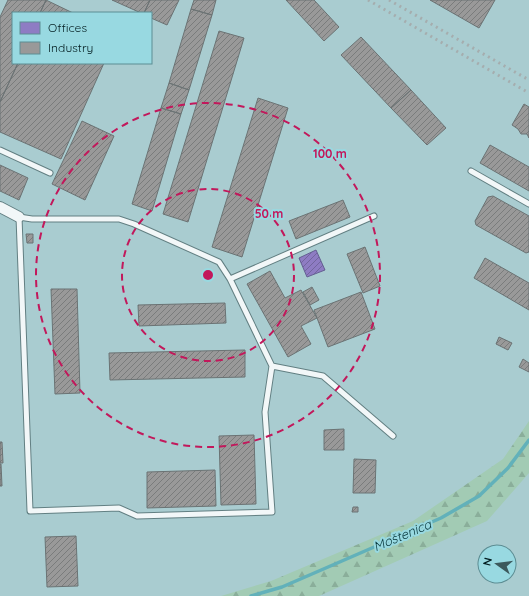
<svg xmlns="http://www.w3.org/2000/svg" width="529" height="596" viewBox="0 0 529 596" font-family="Quicksand,sans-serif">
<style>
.forest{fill:url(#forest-firs)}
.offices{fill:url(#offices-hatch);stroke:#645f92}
.industry{fill:url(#industry-hatch);stroke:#6b7374}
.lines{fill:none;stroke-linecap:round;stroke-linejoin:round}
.stream{stroke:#62b1ba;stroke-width:3.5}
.service-casing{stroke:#627f82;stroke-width:7}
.minor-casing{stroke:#627f82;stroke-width:12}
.service{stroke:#f2f7f8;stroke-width:5}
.minor{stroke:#f2f7f8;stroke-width:10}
.rail{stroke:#a5adae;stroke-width:3;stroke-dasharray:2 4;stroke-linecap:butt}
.ring{fill:none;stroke:#c2185b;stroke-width:2;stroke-dasharray:7 5}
.labels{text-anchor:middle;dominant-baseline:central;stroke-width:4;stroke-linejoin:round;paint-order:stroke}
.water-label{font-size:13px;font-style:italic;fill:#08383d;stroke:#98d9e1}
.centre{fill:#c2185b;stroke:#98d9e1;stroke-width:2}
.ring-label{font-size:12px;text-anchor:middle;font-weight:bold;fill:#c2185b;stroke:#98d9e1;stroke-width:4;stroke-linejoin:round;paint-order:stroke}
</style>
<defs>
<pattern id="forest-firs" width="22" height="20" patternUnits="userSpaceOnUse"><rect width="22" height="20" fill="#a2cbb4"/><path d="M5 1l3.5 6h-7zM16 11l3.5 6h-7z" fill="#8aae9a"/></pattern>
<pattern id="offices-hatch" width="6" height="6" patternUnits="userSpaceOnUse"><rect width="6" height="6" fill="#8e7cc3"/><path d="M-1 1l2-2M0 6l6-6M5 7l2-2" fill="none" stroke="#72659e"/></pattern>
<pattern id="industry-hatch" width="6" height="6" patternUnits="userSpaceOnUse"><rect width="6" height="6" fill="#999"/><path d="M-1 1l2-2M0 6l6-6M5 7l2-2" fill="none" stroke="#7a7c7c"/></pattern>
</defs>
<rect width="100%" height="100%" fill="#a9ccd0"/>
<path class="forest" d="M529 421V473L487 521 319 596H221L271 581 413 521 503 459Z"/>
<path class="offices" d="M316 250 325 270 307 277 299 258Z"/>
<path class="industry" d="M8 0H46L40 13H13V63H18L0 102V17Z
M46 0 73 13H40Z
M112 0H150L144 13H141Z
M150 0H179L167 25 151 18V13H144Z
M194 0H216L212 15 191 9Z
M286 0H314L339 27 324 41Z
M430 0H495L479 28Z
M191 9 212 15 189 90 169 83Z
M219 31 244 38 188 222 163 214Z
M361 37 411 90 391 108 341 55Z
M18 63H104L61 159 0 132V102Z
M169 83 189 90 181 114 161 108Z
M411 90 446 128 427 145 391 108Z
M258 98 288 108 242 257 212 247Z
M524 104 529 107V138L527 134H521L518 129 512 125Z
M161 108 181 114 152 211 132 204Z
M82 121 114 136 85 200 52 184Z
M490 145 529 167V191L480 163Z
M0 165 28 178 19 200 0 191Z
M493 196 529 216V252L526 253 476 225 475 221 488 197Z
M343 200 350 217 296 239 289 221Z
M26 234H33V243H27Z
M365 247 380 286 363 293 347 254Z
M485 258 529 283V310L474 278Z
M270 271 285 298 301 290 317 318 301 326 311 344 288 357 247 284Z
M312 287 319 300 310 305 303 292Z
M51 289H77L80 393 55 394Z
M361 292 375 329 328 347 314 310Z
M225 303 226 323 139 326 138 305Z
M499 337 512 343 508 350 496 344Z
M245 350V377L110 380 109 353Z
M523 359 529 363V372L519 367Z
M344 429V450H324V430Z
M254 435 256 504 221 505 219 436Z
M0 442H2L3 463H0Z
M354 459 376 460 375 493H353Z
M0 464H1L2 486H0Z
M215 470 216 506 147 508V472Z
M353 507H358V512H352Z
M76 536 78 586 47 587 45 537Z"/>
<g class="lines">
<path class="stream" d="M251 596 282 587 441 518 479 496 508 468 529 440"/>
<defs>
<path id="service" d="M0 150 50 173
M471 171 529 204
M230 279 374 216
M272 366 265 412 272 512 137 516 119 508 30 511 19 217 32 219H119L134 224 219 262 230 279 272 366 323 376 393 436"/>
<path id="minor" d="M0 207 19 217"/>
</defs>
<use href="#service" class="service-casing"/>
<use href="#minor" class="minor-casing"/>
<use href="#service" class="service"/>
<use href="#minor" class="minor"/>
<path class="rail" d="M368 0 529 93
M389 0 529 80"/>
</g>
<g class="ring">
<circle cx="208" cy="275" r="86"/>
<circle cx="208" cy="275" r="172"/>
</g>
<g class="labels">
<g class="water-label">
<text transform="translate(402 535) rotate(-23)">Moštenica</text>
</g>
</g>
<circle cx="208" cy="275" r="6" class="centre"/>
<g class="ring-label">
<text x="330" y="158">100 m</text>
<text x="269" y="218">50 m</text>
</g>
<rect x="12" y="12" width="140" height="52" fill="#98d9e1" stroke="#5c8d93"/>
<rect x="20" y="22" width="20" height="12" fill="#8e7cc3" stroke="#5c8d93"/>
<text x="48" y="32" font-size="12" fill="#011b1e">Offices</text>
<rect x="20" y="42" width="20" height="12" fill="#999999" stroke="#5c8d93"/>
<text x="48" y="52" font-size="12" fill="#011b1e">Industry</text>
<g transform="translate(497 564) rotate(284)"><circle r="19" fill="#98d9e1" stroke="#5c8d93"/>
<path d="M0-3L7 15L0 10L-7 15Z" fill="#3c595c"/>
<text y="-6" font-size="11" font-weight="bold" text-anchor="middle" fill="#011b1e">N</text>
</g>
</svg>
